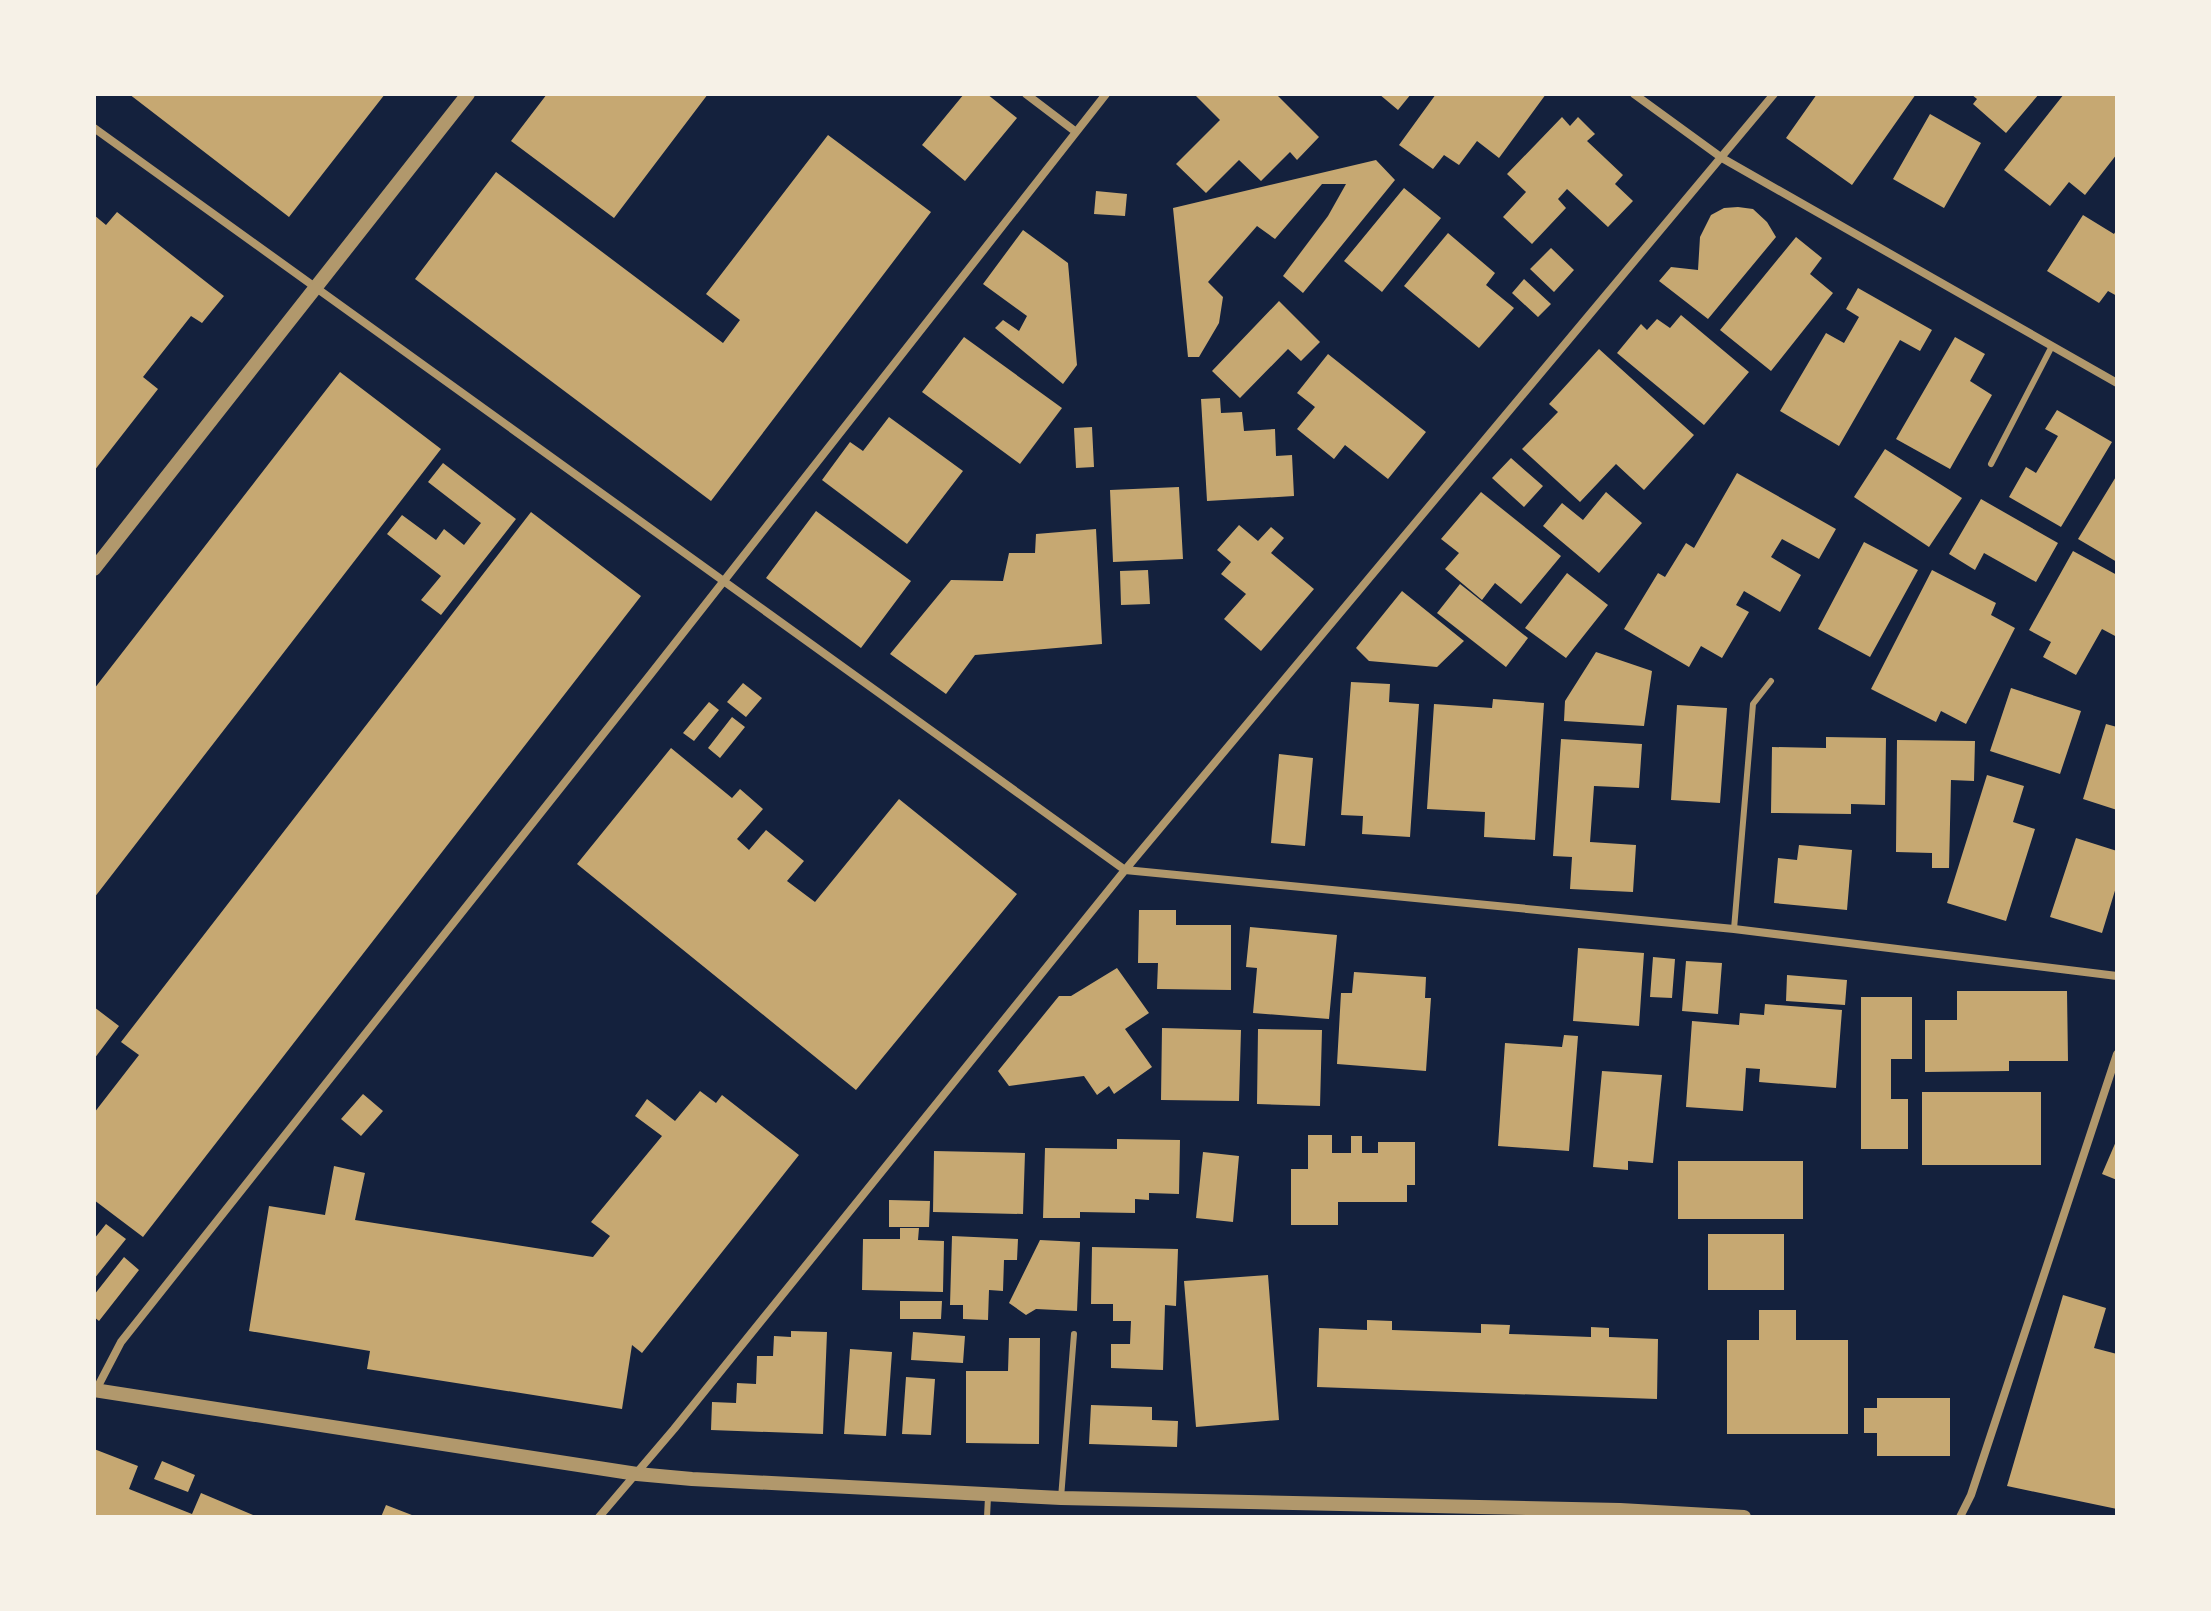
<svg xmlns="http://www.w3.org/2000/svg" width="2211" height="1611" viewBox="0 0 2211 1611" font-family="Quicksand,sans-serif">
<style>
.building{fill:#c6a872}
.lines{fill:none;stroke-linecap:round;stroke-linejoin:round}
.service{stroke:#b1986c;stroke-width:6}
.minor{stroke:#b1986c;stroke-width:8}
.tertiary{stroke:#b1986c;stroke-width:14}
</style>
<rect width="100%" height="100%" fill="#14213d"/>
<path class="building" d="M129 94H385L289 217Z
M547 94H708L614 218 511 141Z
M964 94H987L1017 118 965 181 922 145Z
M1194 94H1276L1319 137 1297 160 1290 152 1261 181 1239 160 1206 193 1176 164 1220 120Z
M1379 94H1411L1398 110Z
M1436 94H1546L1499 158 1477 141 1459 165 1444 155 1433 169 1399 145Z
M1817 94H1916L1852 185 1786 138Z
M1971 94H2039L2006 133 1973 104 1977 99Z
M2064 94H2117V154L2085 195 2069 182 2050 206 2004 170Z
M1930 114 1981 143 1944 208 1893 179Z
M1562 117 1570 126 1578 117 1595 134 1587 141 1623 175 1615 184 1633 201 1608 227 1567 189 1558 199 1566 208 1532 244 1503 217 1526 192 1507 174Z
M828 135 931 212 711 501 415 279 496 172 723 343 740 320 706 294Z
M1376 160 1395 180 1303 293 1283 276 1328 216 1346 184H1322L1275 239 1257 226 1208 282 1223 297 1219 323 1199 357H1188L1173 208Z
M1404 188 1441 218 1382 292 1344 261Z
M1096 191 1127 194 1125 216 1094 214Z
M1738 207 1753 209 1767 222 1776 237 1708 319 1659 281 1671 267 1698 270 1700 237 1711 215 1724 208Z
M117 212 224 296 202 323 191 316 143 377 158 389 94 471V215L106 225Z
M2083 215 2114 234 2117 229V296L2108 291 2099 303 2047 271Z
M1023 230 1068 263 1077 365 1063 384 995 328 1003 320 1019 331 1027 316 983 284Z
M1448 233 1495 273 1486 285 1514 308 1479 348 1404 286Z
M1796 237 1822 258 1810 274 1833 293 1771 371 1720 330Z
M1551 248 1574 270 1554 292 1530 269Z
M1524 279 1551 304 1538 317 1512 293Z
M1858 288 1932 330 1920 351 1900 340 1839 446 1780 411 1826 333 1844 343 1859 317 1846 309Z
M1279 301 1320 342 1301 361 1288 349 1240 398 1212 371Z
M1681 315 1749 372 1704 425 1617 353 1641 324 1647 330 1657 319 1670 328Z
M964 337 1062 408 1020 464 922 392Z
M1955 337 1985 354 1970 381 1992 395 1950 469 1896 439Z
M1599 349 1694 435 1644 490 1616 464 1580 502 1522 449 1558 412 1549 404Z
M1328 354 1426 432 1388 479 1345 445 1334 459 1297 429 1315 407 1297 393Z
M340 372 441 449 94 898V689Z
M1220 398 1221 413 1242 412 1244 431 1275 429 1276 456 1292 455 1294 496 1207 501 1201 399Z
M2057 410 2112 442 2061 527 2009 497 2026 467 2036 473 2058 436 2045 429Z
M889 417 963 471 907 544 822 480 850 442 863 451Z
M1092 427 1094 467 1076 468 1074 428Z
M1885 449 1962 498 1929 547 1854 497Z
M1511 458 1543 486 1524 507 1492 478Z
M443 463 516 519 441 615 421 600 441 576 387 534 402 515 436 540 444 529 464 545 481 523 428 482Z
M1737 473 1836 529 1819 559 1782 539 1771 557 1801 575 1780 612 1744 591 1736 605 1749 612 1722 658 1701 646 1689 667 1624 629 1658 573 1665 577 1686 543 1694 548Z
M2117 475V562L2078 539Z
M1179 487 1183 559 1113 562 1110 490Z
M1481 492 1561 556 1521 604 1495 583 1482 600 1445 569 1459 553 1441 539Z
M1606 492 1642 523 1599 573 1543 526 1562 503 1583 520Z
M1981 499 2058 543 2036 582 1984 553 1975 570 1949 554Z
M816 511 911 581 861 648 766 578Z
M531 512 641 596 143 1237 94 1200V1113L139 1055 121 1042Z
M1239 525 1258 541 1271 527 1284 538 1271 553 1314 589 1261 651 1224 619 1246 594 1221 574 1231 562 1217 550Z
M1096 529 1102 644 975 655 946 694 890 654 951 580 1003 581 1009 553H1035L1036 534Z
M1864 542 1918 570 1870 657 1818 629Z
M2073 551 2117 575V637L2102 629 2076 675 2043 657 2051 642 2029 630Z
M1148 570 1150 604 1121 605 1120 571Z
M1932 570 1996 603 1991 615 2015 628 1966 724 1941 711 1936 722 1871 689Z
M1567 573 1608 605 1566 658 1525 628Z
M1460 584 1528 638 1506 667 1437 613Z
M1402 591 1464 641 1437 667 1369 661 1356 648Z
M1596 652 1652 671 1644 726 1564 721 1565 701Z
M1351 682 1390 684 1389 702 1419 704 1410 837 1362 834 1363 816 1341 815Z
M743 683 762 698 746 717 727 702Z
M2011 688 2081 711 2060 774 1990 751Z
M1493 699 1544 703 1535 840 1484 837 1485 812 1427 809 1434 704 1492 708Z
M709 702 719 710 694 741 683 733Z
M1677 705 1727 708 1720 803 1671 800Z
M732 717 745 727 720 758 708 748Z
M2106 724 2117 727V810L2083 799Z
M1826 737 1886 738 1885 805 1851 804V814L1771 813 1772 747 1826 748Z
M1561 739 1642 744 1639 788 1594 786 1590 842 1636 845 1633 892 1570 889 1572 857 1553 856Z
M1897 740 1975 741 1974 781 1951 780 1949 868H1932V853L1896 852Z
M671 748 732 798 740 789 763 809 737 839 749 850 766 830 804 861 787 881 815 902 899 799 1017 894 856 1090 577 864Z
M1279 754 1313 758 1305 846 1271 843Z
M1987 775 2024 786 2013 822 2035 829 2006 921 1947 903Z
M2076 838 2117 851V884L2102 933 2050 917Z
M1799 845 1852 850 1847 910 1774 903 1778 858 1797 860Z
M1139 910H1176V925H1231V990L1157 989 1158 963H1138Z
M1250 927 1337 935 1329 1019 1253 1013 1257 968 1246 967Z
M1578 948 1644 953 1639 1026 1573 1021Z
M1653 957 1675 959 1672 998 1650 997Z
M1686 961 1722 963 1718 1014 1682 1011Z
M1117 968 1149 1013 1125 1029 1152 1067 1114 1094 1109 1086 1097 1095 1084 1076 1009 1086 998 1071 1059 996H1071Z
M1354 972 1426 977 1425 998H1431L1426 1071 1337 1064 1341 993H1352Z
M1787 975 1847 980 1845 1005 1786 1001Z
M1957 991H2067L2068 1061H2009V1071L1925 1072V1020H1957Z
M1861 997H1912V1059H1891V1099H1908V1149H1861Z
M1765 1004 1842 1010 1836 1088 1759 1082 1760 1069 1746 1068 1743 1111 1686 1107 1692 1021 1739 1025 1740 1013 1764 1015Z
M94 1007 119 1026 94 1059Z
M1162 1028 1241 1030 1239 1101 1161 1100Z
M1258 1029 1322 1030 1320 1106 1257 1104Z
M1564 1035 1578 1036 1569 1151 1498 1146 1505 1043 1562 1047Z
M1602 1071 1662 1075 1653 1163 1628 1161V1170L1593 1167Z
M700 1091 716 1103 722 1095 799 1155 642 1353 632 1345 622 1409 367 1369 370 1351 249 1331 269 1206 325 1215 334 1166 365 1173 355 1220 593 1257 610 1236 591 1222 662 1136 635 1116 647 1099 675 1121Z
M1922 1092H2041V1165H1922Z
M363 1094 383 1111 361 1136 341 1119Z
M1308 1135H1332V1153H1351V1136H1362V1153H1378V1142H1415V1185H1407V1202H1338V1225H1291V1169H1308Z
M1117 1139 1180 1140 1179 1194 1149 1193V1200L1135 1199V1213L1080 1212V1218H1043L1045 1148 1117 1149Z
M2117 1139V1180L2102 1174Z
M934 1151 1025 1153 1023 1214 933 1212Z
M1203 1152 1239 1156 1233 1222 1196 1218Z
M1678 1161H1803V1219H1678Z
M889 1200 930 1201 929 1227H889Z
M106 1224 126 1239 94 1279V1239Z
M900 1228H919L918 1240 944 1241 943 1292 862 1290 863 1239H900Z
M1708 1234H1784V1290H1708Z
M952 1236 1018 1239 1017 1260H1004L1003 1291 989 1290 988 1320 963 1319V1305H950Z
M1040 1240 1080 1242 1077 1311 1036 1309 1026 1315 1009 1303Z
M1092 1247 1178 1249 1176 1306 1165 1305 1163 1370 1111 1368V1344H1130L1131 1321H1113V1304H1091Z
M124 1257 139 1270 99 1321 94 1317V1295Z
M1268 1275 1279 1420 1196 1427 1184 1281Z
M2063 1295 2106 1308 2094 1348 2117 1354V1509L2007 1486Z
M900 1301H942L941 1319H900Z
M1759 1310H1796V1340H1848V1434H1727V1340H1759Z
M1367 1320 1392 1321V1330L1481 1333V1324L1510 1325 1509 1334 1591 1337V1327L1609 1328V1337L1658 1339 1657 1399 1317 1387 1319 1328 1367 1330Z
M791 1331 827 1332 823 1434 711 1430 712 1402 736 1403 737 1383 756 1384 757 1356H773L774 1336 791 1337Z
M913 1332 965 1336 963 1363 911 1360Z
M1009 1338H1040L1039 1444 966 1443V1371H1008Z
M850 1349 892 1352 886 1436 844 1434Z
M906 1377 935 1379 931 1435 902 1434Z
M1877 1398H1950V1456H1877V1433H1864V1408H1877Z
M1091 1405 1152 1407V1420L1178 1421 1177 1447 1089 1444Z
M94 1449 138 1466 129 1489 192 1514 201 1493 258 1517H94Z
M162 1461 195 1475 188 1492 154 1479Z
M386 1505 417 1517H381Z"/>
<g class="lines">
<path class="service" d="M1991 464 2052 346
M1734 929 1753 704 1771 681
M1061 1498 1074 1334
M987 1517 988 1497"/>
<path class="minor" d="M1026 94 1076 132
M1634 94 1722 158 2117 383
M94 128 1125 870 1734 929 2117 976
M96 1390 121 1342 650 675 1106 94
M599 1517 674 1429 1125 870 1774 94
M1960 1517 1971 1495 2117 1054"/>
<path class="tertiary" d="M94 569 468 94
M94 1390 637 1474 692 1479 1061 1498 1620 1510 1744 1517"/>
</g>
<rect width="2211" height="1611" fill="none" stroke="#f6f1e7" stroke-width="192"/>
</svg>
